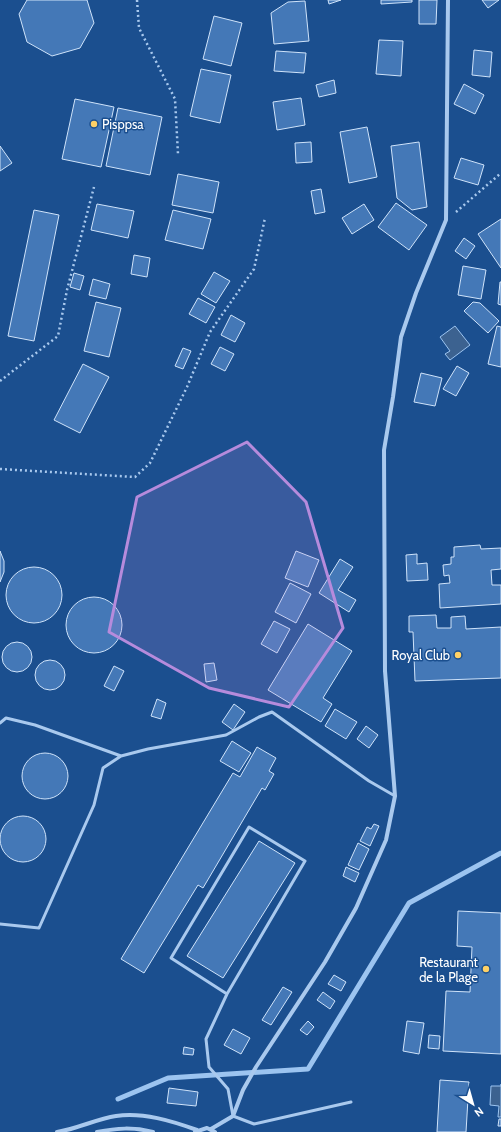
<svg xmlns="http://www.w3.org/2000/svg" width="501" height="1132" viewBox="0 0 501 1132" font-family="Cabin,sans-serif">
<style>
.water{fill:#3c6290;stroke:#9cc4f0}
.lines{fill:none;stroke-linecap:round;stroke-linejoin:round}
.stream{stroke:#9cc4f0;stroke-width:5}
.building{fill:#4478b7;stroke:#cfe3fa}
.path{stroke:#a9c9ee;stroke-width:2.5;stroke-dasharray:2 3;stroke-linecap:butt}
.service{stroke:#a9c9ee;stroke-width:3}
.minor{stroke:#a9c9ee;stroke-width:4}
.marked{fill:#b68bdc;fill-opacity:0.2;stroke:#b68bdc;stroke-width:3;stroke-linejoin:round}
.poi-dot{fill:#ffd166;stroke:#1b4f8f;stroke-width:1.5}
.labels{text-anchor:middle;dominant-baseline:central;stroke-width:3;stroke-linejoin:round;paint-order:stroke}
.poi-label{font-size:13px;fill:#fff;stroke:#1b4f8f;text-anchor:end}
</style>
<rect width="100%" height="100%" fill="#1b4f8f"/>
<path class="water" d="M455 326 470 345 450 360 445 354 450 351 440 337Z
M501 1084V1117H498L499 1106 490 1105 491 1086H501Z"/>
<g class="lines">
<path class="stream" d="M118 1099 168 1078 308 1069 409 903 501 853"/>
</g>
<path class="building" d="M27 0H87L94 23 80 48 52 56 27 42 19 14Z
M328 0H341L329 4Z
M381 0H412V2L381 4Z
M419 0H437L436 24H419Z
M482 0H499L488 8Z
M305 1 309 41 274 44 271 13 288 2Z
M214 16 242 23 231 66 203 59Z
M379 40 403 41 401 76 376 74Z
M474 50 492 52 490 77 472 75Z
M276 51 306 53 304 73 274 71Z
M201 69 231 75 220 123 190 116Z
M334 80 336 93 319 97 316 85Z
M464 84 484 95 475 114 454 104Z
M301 98 305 125 277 130 273 102Z
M75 99 114 107 101 167 62 159Z
M118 108 162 117 150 175 106 166Z
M367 127 377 177 349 183 340 132Z
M311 142 312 162 296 163 295 143Z
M419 142 427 207 412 210 397 198 391 146Z
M0 146 12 163 0 171Z
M461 158 484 165 478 185 454 178Z
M178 174 219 182 213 213 172 205Z
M321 189 325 212 315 214 311 191Z
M396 203 427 225 409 250 378 227Z
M97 204 134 211 128 238 91 230Z
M364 204 374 220 352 234 342 218Z
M34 210 59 215 34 341 8 336Z
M173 210 211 219 203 249 165 240Z
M501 219V268L478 234Z
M464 238 475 246 466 259 455 251Z
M134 255 150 258 147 277 131 274Z
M463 266 486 270 481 299 458 295Z
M214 272 230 281 216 303 201 294Z
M74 273 84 276 80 290 70 287Z
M93 279 110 284 106 299 89 295Z
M500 282H501V305L498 304Z
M198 298 215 307 206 323 189 314Z
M96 302 121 308 109 357 84 351Z
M473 302 480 303 499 321 488 333 464 311Z
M231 315 245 323 235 342 221 335Z
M497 326 501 327V367L488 364Z
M220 347 234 354 225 371 211 364Z
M183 348 191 351 183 369 175 366Z
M83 364 109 377 80 433 54 420Z
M457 366 469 373 456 396 443 389Z
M421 373 442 378 435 406 414 402Z
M480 545 481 549 501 548V569L491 570 492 585H501V604L440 608 439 584 450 583 449 575 444 576 443 565 451 564V557H454V547Z
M0 551 4 561V572L0 582Z
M296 551 319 560 308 587 285 578Z
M417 554V564L427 563 428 580 407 581 406 555Z
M340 559 353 567 338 590 356 600 349 612 319 593Z
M6 595a28 28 0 1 1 56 0a28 28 0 1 1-56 0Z
M290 583 311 594 296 623 275 612Z
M66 625a28 28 0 1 1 56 0a28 28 0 1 1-56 0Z
M436 615 437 628H451V617L465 616 466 629 501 627V678L415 681 413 632H409V616Z
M274 621 290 629 277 653 261 644Z
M308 624 352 651 323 698 332 704 321 722 268 690Z
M2 657a15 15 0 1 1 30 0a15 15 0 1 1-30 0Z
M35 675a15 15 0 1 1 30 0a15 15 0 1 1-30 0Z
M214 663 217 680 206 682 204 664Z
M114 666 124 671 114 691 104 686Z
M157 699 166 703 161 719 151 716Z
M234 704 245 712 233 730 222 722Z
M335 709 357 722 346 739 325 726Z
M366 726 378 735 369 748 357 739Z
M232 741 251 753 239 772 220 761Z
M257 747 276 758 269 771 274 774 265 790 262 788 203 888 198 885 144 973 121 959 233 773 240 777Z
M22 776a23 23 0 1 1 46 0a23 23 0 1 1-46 0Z
M0 839a23 23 0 1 1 46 0a23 23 0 1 1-46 0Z
M374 824 379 826 370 846 360 841 367 827 371 829Z
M259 841 295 863 223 978 187 956Z
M358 843 369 849 359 870 348 865Z
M346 867 359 873 355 882 343 876Z
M458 911 501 913V1054L443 1051 446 991 470 992 472 947 457 946Z
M334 975 346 982 341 991 328 984Z
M283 987 292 992 271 1025 262 1020Z
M323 992 335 1001 330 1009 317 1000Z
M308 1021 314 1027 307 1035 300 1030Z
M407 1021 424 1023 419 1054 403 1051Z
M233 1029 250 1038 241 1054 224 1045Z
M429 1035 440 1036 439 1049 428 1048Z
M184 1047 194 1049 193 1055 183 1054Z
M440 1080 469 1082 466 1132H437Z
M169 1088 198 1092 196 1106 167 1103Z
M499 1119H501V1126H498Z"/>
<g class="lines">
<path class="path" d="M137 0 139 28 175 99 178 154
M456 212 501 173
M0 381 58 336 67 290 94 187
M0 469 135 477 150 463 187 387 210 332 254 269 265 218"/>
<path class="service" d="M0 723 6 718 35 725 121 756
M0 924 39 928 94 805 103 768 121 756 148 749 226 735 259 717 272 712 369 781 395 796
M227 994 171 958 249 827 305 861 227 994 206 1039 209 1067 228 1089 233 1116 254 1124 351 1102"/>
<path class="minor" d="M211 1129 233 1116 243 1090 256 1067 325 962 356 908 386 840 395 796 385 671 384 450 393 397 401 337 416 293 446 220 448 0
M57 1132C77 1129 96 1119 116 1116 143 1112 172 1121 197 1130
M97 1132C117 1128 133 1127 153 1132
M195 1132 207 1128 215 1132"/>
</g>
<path class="marked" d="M247 442 306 502 343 628 289 707 209 688 109 632 137 497Z"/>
<g class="poi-dot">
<circle cx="94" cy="124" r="4"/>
<circle cx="458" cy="655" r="4"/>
<circle cx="486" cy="969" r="4"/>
</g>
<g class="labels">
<g class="poi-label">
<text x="102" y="124" text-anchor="start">Pisppsa</text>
<text x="450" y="655">Royal Club</text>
<text x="478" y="962">Restaurant<tspan x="478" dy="15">de la Plage</tspan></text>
</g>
</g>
<g transform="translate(473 1104) rotate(143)" stroke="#1b4f8f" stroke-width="3" paint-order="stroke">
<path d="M0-3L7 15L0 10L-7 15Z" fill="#ffffff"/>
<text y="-6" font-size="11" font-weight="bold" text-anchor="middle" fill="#ffffff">N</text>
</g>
</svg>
